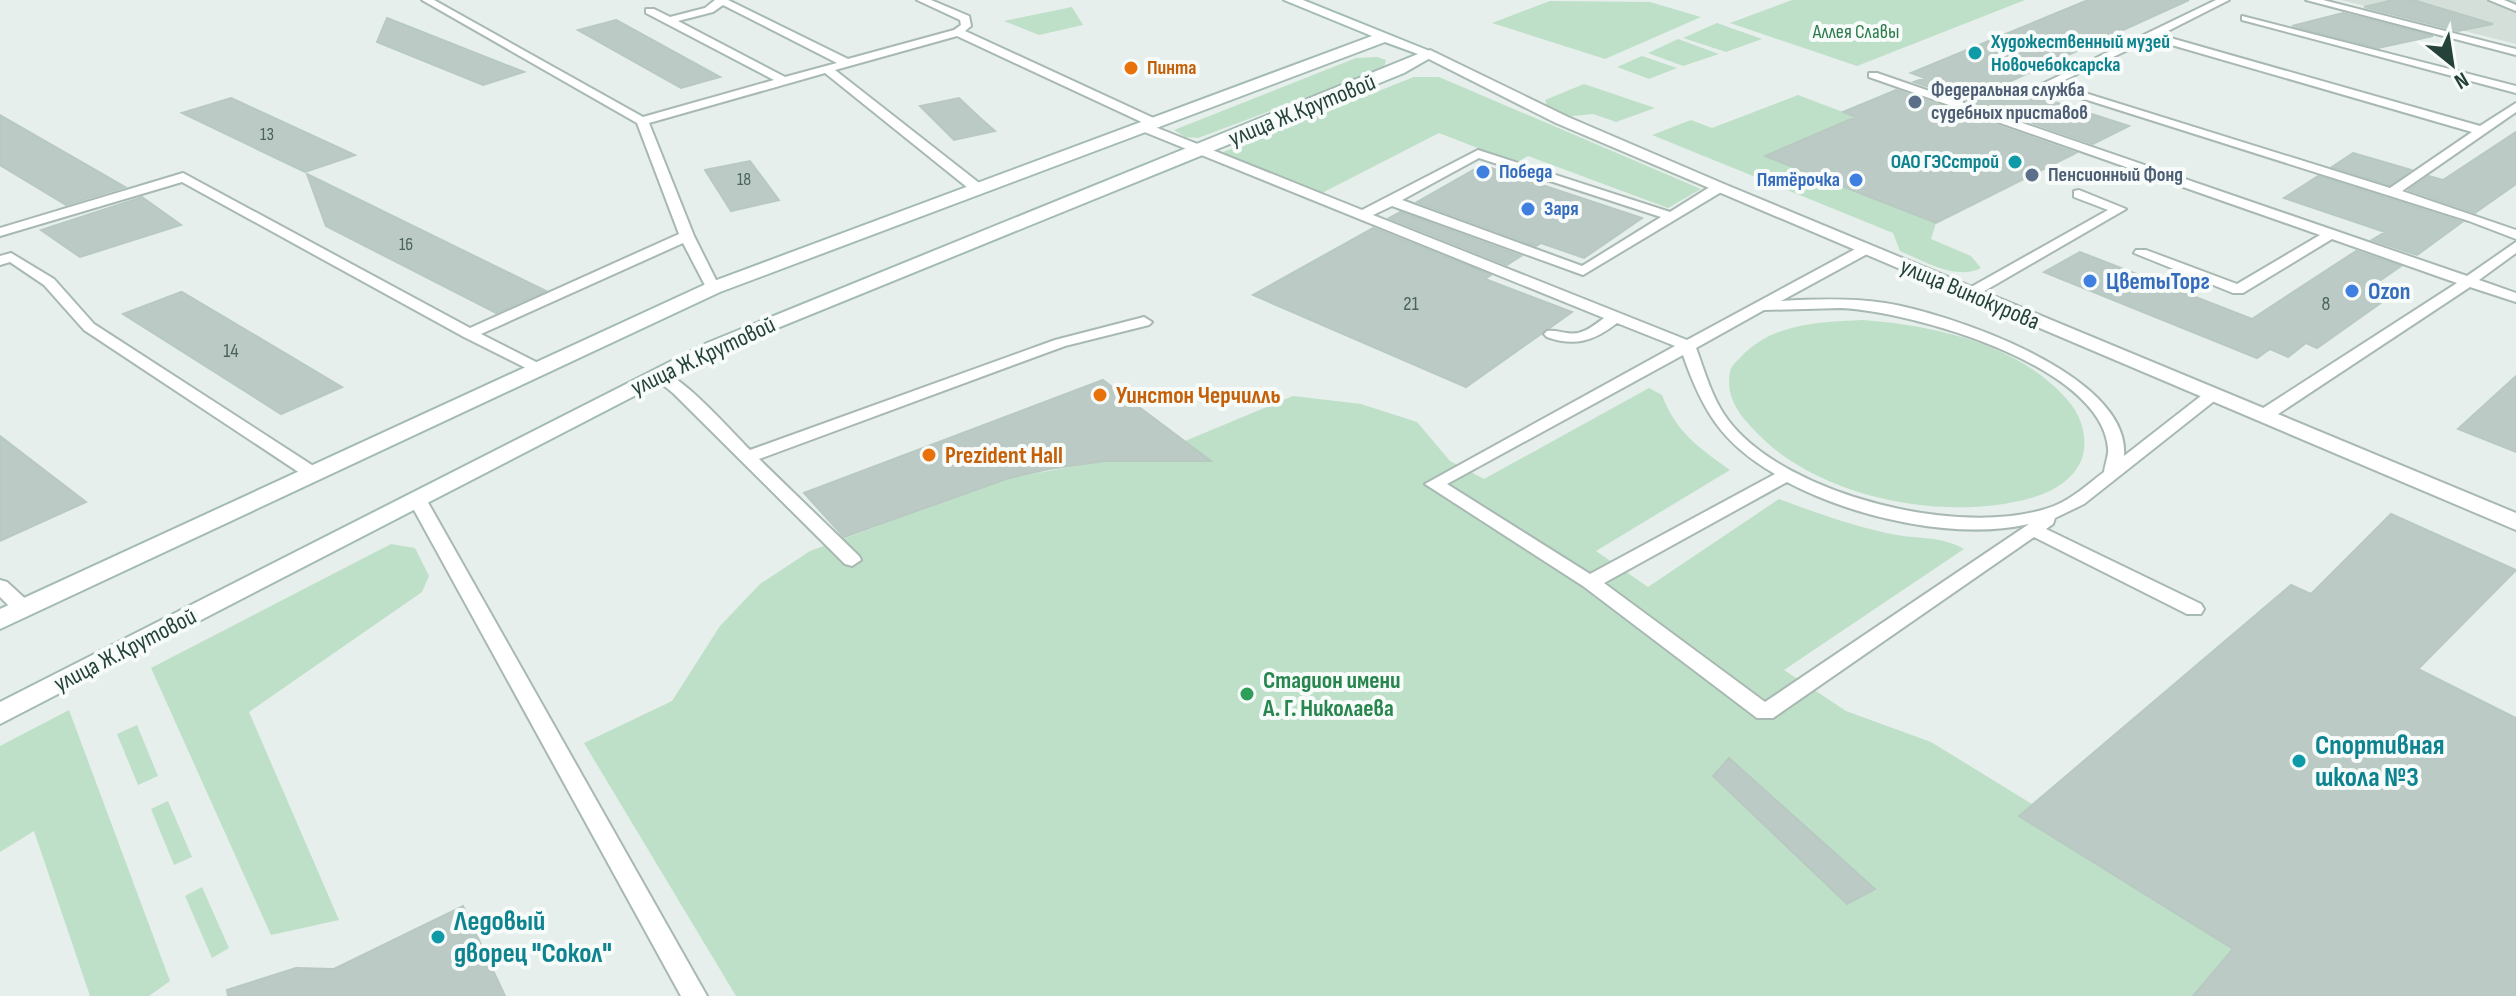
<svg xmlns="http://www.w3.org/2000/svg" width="2516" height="996" viewBox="0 0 2516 996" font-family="'Sofia Sans Condensed',sans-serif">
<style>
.built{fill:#d4dfda}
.green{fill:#bfe0c8}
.building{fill:#bbcac4;stroke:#b8c9c2;stroke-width:2}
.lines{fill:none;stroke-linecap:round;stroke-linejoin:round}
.service-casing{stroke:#a8b8b2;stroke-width:4}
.tertiary-casing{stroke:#a8b8b2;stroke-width:4}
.secondary-casing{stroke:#a4bbb3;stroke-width:4}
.service{fill:#fff;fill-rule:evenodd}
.tertiary{fill:#fff;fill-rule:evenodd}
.secondary{fill:#fff;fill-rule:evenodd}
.culture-dot{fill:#0f9aa8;stroke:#f7fbf9;stroke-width:3}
.food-dot{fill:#e8710a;stroke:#f7fbf9;stroke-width:3}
.service-dot{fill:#5c6f8a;stroke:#f7fbf9;stroke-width:3}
.shop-dot{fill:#3f7fe0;stroke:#f7fbf9;stroke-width:3}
.leisure-dot{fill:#2e9e5b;stroke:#f7fbf9;stroke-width:3}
.labels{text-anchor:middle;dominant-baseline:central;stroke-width:8;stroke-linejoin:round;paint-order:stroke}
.far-number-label{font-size:18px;fill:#4a645c}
.far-park-label{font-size:20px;fill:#2d7a4b;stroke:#f7fbf9}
.far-culture-label{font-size:20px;font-weight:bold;fill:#0d838f;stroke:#f7fbf9;text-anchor:start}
.far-food-label{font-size:20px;font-weight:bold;fill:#c56008;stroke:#f7fbf9;text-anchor:start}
.far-service-label{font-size:20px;font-weight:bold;fill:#4e5e75;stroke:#f7fbf9;text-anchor:start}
.far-shop-label{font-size:20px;font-weight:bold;fill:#366cbe;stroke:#f7fbf9;text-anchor:start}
.number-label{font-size:20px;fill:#4a645c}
.street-label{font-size:24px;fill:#24423a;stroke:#f7fbf9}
.shop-label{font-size:24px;font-weight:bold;fill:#366cbe;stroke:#f7fbf9;text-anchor:start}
.food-label{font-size:24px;font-weight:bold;fill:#c56008;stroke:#f7fbf9;text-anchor:start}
.leisure-label{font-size:24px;font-weight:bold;fill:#27864d;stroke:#f7fbf9;text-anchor:start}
.near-culture-label{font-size:28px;font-weight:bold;fill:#0d838f;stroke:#f7fbf9;text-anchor:start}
</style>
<rect width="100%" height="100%" fill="#e6efeb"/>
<path class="built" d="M2341 0H2516V44Z"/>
<path class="green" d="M1792 0H2025L1857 66 1730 23Z
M1550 1 1650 2 1701 17 1605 59 1492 23Z
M1072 7 1083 25 1039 35 1004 21Z
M1717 23 1762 39 1726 52 1683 38Z
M1678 39 1719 54 1683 66 1648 53Z
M1642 56 1677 68 1649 79 1617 67Z
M1377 57 1386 60 1384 68 1198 138 1185 137 1174 130 1356 58Z
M1414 77H1439L1701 189 1668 208 1528 156 1516 163 1439 133 1320 194 1224 157 1223 152Z
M1584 84 1655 108 1616 122 1593 114 1563 117 1549 110 1545 100Z
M1798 95 1856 117 1766 156 1936 223 1931 239 1971 256 1981 268C1956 281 1924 261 1900 251L1893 233 1652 135 1691 120 1712 128Z
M1863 320C1932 325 2014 343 2063 395 2079 411 2088 432 2083 455 2077 478 2053 492 2031 498 1946 522 1822 499 1759 435 1741 417 1725 399 1730 372 1731 366 1736 362 1740 358 1771 323 1820 322 1863 320Z
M1649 388 1662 395C1676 432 1698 447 1730 470L1596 551 1648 587 1779 499C1816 513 1853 526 1891 534 1915 539 1943 536 1964 549L1784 670 1846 711 1931 742 2032 804 2019 816 2233 949 2193 996H736L584 743 672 701 720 626 760 584 810 551 1009 478 1105 461 1200 453 1185 441 1293 396 1361 404 1417 422 1450 461 1484 479Z
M391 544 415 548 429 576 422 592 249 712 339 920 271 935 151 668Z
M69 710 170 981 149 996H90L34 831 0 852V746Z
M137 725 158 776 138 785 117 734Z
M168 801 192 857 174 865 151 809Z
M202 887 229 948 212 958 185 896Z"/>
<path class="building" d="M2088 0H2189L2002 85 2129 126 2093 144 1914 82 1925 78 1911 73Z
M2393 0H2413L2493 24 2458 31 2364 7Z
M2343 13 2433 36 2378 48 2292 26Z
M387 18 524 72 483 85 377 42Z
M616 20 720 77 681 88 578 30Z
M1896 90 2076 153 1936 223 1765 156 1856 117 1843 112Z
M231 98 355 155 305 172 182 113Z
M959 98 979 117 995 131 954 140 920 106Z
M0 115 125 187 66 205 0 165Z
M2516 132V184L2475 213 2409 190 2429 176 2443 180Z
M2353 153 2411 170 2390 185 2332 167Z
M750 161 779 200 731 211 705 170Z
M1482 165 1539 184 1642 218 1584 258 1541 243 1536 246 1417 202Z
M307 174 546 291 496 313 326 226Z
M2318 176 2462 222 2417 255 2372 240 2385 232 2284 198Z
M142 197 181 225 80 257 41 230Z
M1400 212 1521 256 1507 265 1389 218Z
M1373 228 1491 275 1485 279 1572 312 1466 387 1253 295Z
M2356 251 2401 266 2378 282 2399 290 2317 348 2306 343 2288 357 2270 349 2257 358 2044 272 2080 252 2252 319Z
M181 292H182L342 387 281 414 123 314Z
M2516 376V452L2458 429Z
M1103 380 1211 461H1105L1049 469 1009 478 844 537 804 493Z
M0 436 86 502 0 541Z
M2391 514 2516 570 2418 669 2516 718V996H2193L2233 949 2019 816 2291 585 2311 594Z
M1729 758 1875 889 1847 904 1713 776Z
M463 906 505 996H228L227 990 296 968 334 969Z"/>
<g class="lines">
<defs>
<path id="service" d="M422 0H434L643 117 774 80 646 13V9H654L670 17 705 8 715 0H728L848 59 954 30 961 25 960 20 917 0H931L969 16 971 26 965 31 1160 121V127H1155L1362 210 1478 150 1670 212 1713 185H1723V191L1583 275 1392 206 1373 215 1687 340 1859 247H1869V253L1781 301C1816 299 1851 298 1885 303 1948 313 2131 374 2124 456L2206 392H2218L2220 395 2218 398 2084 504 2055 518 2053 524 2046 529 2201 604 2204 609 2201 614H2187L2034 537 1773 718H1757L1583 586 1425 484 1675 346 1617 323C1594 341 1575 347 1547 337L1544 334 1547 331C1555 330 1559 332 1567 333 1582 336 1593 326 1604 318L1142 131V125H1148L957 36 835 70 983 186V192H973L825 73 649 123 694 236 720 288 718 291H708L683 243 481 334 542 365 544 368 542 371 536 373 464 337 182 182 0 236V228L183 173 470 328 679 234 637 123ZM723 5 837 63 785 77 678 21 713 12ZM1479 158 1661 217 1582 266 1402 200ZM1841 308C1909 311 2101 364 2108 448 2109 455 2105 464 2104 472 2088 484 2072 499 2054 506 1966 540 1785 496 1728 420 1712 399 1705 372 1696 348L1764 310ZM1683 355C1703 412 1722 443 1775 474L1590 574 1447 484ZM1787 482C1853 517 1955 541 2029 524L1765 702 1604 583Z
M2216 0H2229L2160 35 2480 126 2516 103V112L2402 191 2516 230V239L2469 221 2040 85ZM2151 39 2472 132 2390 188 2056 84Z
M2306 0H2323L2516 49V55Z
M2489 0H2504L2516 5V11Z
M2242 16 2516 86V93L2242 20Z
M1869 73H1877L2467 276 2516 242V253L2479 280 2516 293V302L2470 287 2269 420H2257L2255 416 2257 412 2457 283 2332 239 2243 293H2233L2134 253 2136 250H2146L2237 284 2320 235 1869 77Z
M2079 190 2126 209 1974 297H1964V291L2108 210 2074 197V191Z
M11 253 54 279 94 324 318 469 321 473 318 477H306L84 330 44 285 10 262 0 265V256Z
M1144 317 1152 322 1149 325 1065 346 759 459 859 556 861 560 852 566 845 564 673 393 651 375 659 370C684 377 730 430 750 450L1055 340Z
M417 494 426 499 707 996H681L408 499Z
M0 580 7 582 31 604 34 609 31 614H17L0 597Z"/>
<path id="tertiary" d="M1430 50 1568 117 1724 184 2516 513V530L1556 123 1425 57 1423 54Z"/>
<path id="secondary" d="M1284 0H1303L1437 54 1404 73 721 351 0 724V702L707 343 1418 54 1385 42 720 292 0 629V609L706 284 1372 36Z"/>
</defs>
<use href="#service" class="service-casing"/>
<use href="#tertiary" class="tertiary-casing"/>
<use href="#secondary" class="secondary-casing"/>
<use href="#service" class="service"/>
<use href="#tertiary" class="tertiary"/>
<use href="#secondary" class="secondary"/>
</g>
<g class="culture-dot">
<circle cx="1975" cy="53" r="8"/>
<circle cx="2015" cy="162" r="8"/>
<circle cx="2299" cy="761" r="8"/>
<circle cx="438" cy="937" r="8"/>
</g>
<g class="food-dot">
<circle cx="1131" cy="68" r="8"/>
<circle cx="1100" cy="395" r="8"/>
<circle cx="929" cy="455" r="8"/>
</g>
<g class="service-dot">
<circle cx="1915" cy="102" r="8"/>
<circle cx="2032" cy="175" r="8"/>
</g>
<g class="shop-dot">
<circle cx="1483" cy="172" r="8"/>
<circle cx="1856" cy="180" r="8"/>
<circle cx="1528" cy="209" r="8"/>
<circle cx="2090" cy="281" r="8"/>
<circle cx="2352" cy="291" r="8"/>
</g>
<circle class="leisure-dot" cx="1247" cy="694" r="8"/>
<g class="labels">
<g class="far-number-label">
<text x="267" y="134">13</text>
<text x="744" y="179">18</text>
<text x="406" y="244">16</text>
</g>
<g class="far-park-label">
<text x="1856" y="32">Аллея Славы</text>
</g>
<g class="far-culture-label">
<text x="1991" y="42">Художественный музей<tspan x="1991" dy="23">Новочебоксарска</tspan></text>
<text x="1999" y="162" text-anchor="end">ОАО ГЭСстрой</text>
</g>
<g class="far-food-label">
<text x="1147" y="68">Пинта</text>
</g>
<g class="far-service-label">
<text x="1931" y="90">Федеральная служба<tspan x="1931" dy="23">судебных приставов</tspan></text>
<text x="2048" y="175">Пенсионный Фонд</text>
</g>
<g class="far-shop-label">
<text x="1499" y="172">Победа</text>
<text x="1840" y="180" text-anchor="end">Пятёрочка</text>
<text x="1544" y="209">Заря</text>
</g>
<g class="number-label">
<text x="1411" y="304">21</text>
<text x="2326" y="304">8</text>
<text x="231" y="351">14</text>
</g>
<g class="street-label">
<text transform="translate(1302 110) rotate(-22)">улица Ж.Крутовой</text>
<text transform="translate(1970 294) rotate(23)">улица Винокурова</text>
<text transform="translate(703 356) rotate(-25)">улица Ж.Крутовой</text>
<text transform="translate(125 650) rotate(-27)">улица Ж.Крутовой</text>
</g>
<g class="shop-label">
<text x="2106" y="281">ЦветыТорг</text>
<text x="2368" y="291">Ozon</text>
</g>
<g class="food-label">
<text x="1116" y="395">Уинстон Черчилль</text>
<text x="945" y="455">Prezident Hall</text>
</g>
<g class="leisure-label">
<text x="1263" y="680">Стадион имени<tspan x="1263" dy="28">А. Г. Николаева</tspan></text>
</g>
<g class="near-culture-label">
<text x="2315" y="745">Спортивная<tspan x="2315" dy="32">школа №3</tspan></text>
<text x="454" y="921">Ледовый<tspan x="454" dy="32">дворец "Сокол"</tspan></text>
</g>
</g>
<g transform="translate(2452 64) rotate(150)" stroke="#f7fbf9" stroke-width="6" paint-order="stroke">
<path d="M0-6L14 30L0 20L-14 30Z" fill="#24423a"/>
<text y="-12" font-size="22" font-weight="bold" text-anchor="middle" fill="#24423a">N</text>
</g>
</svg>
